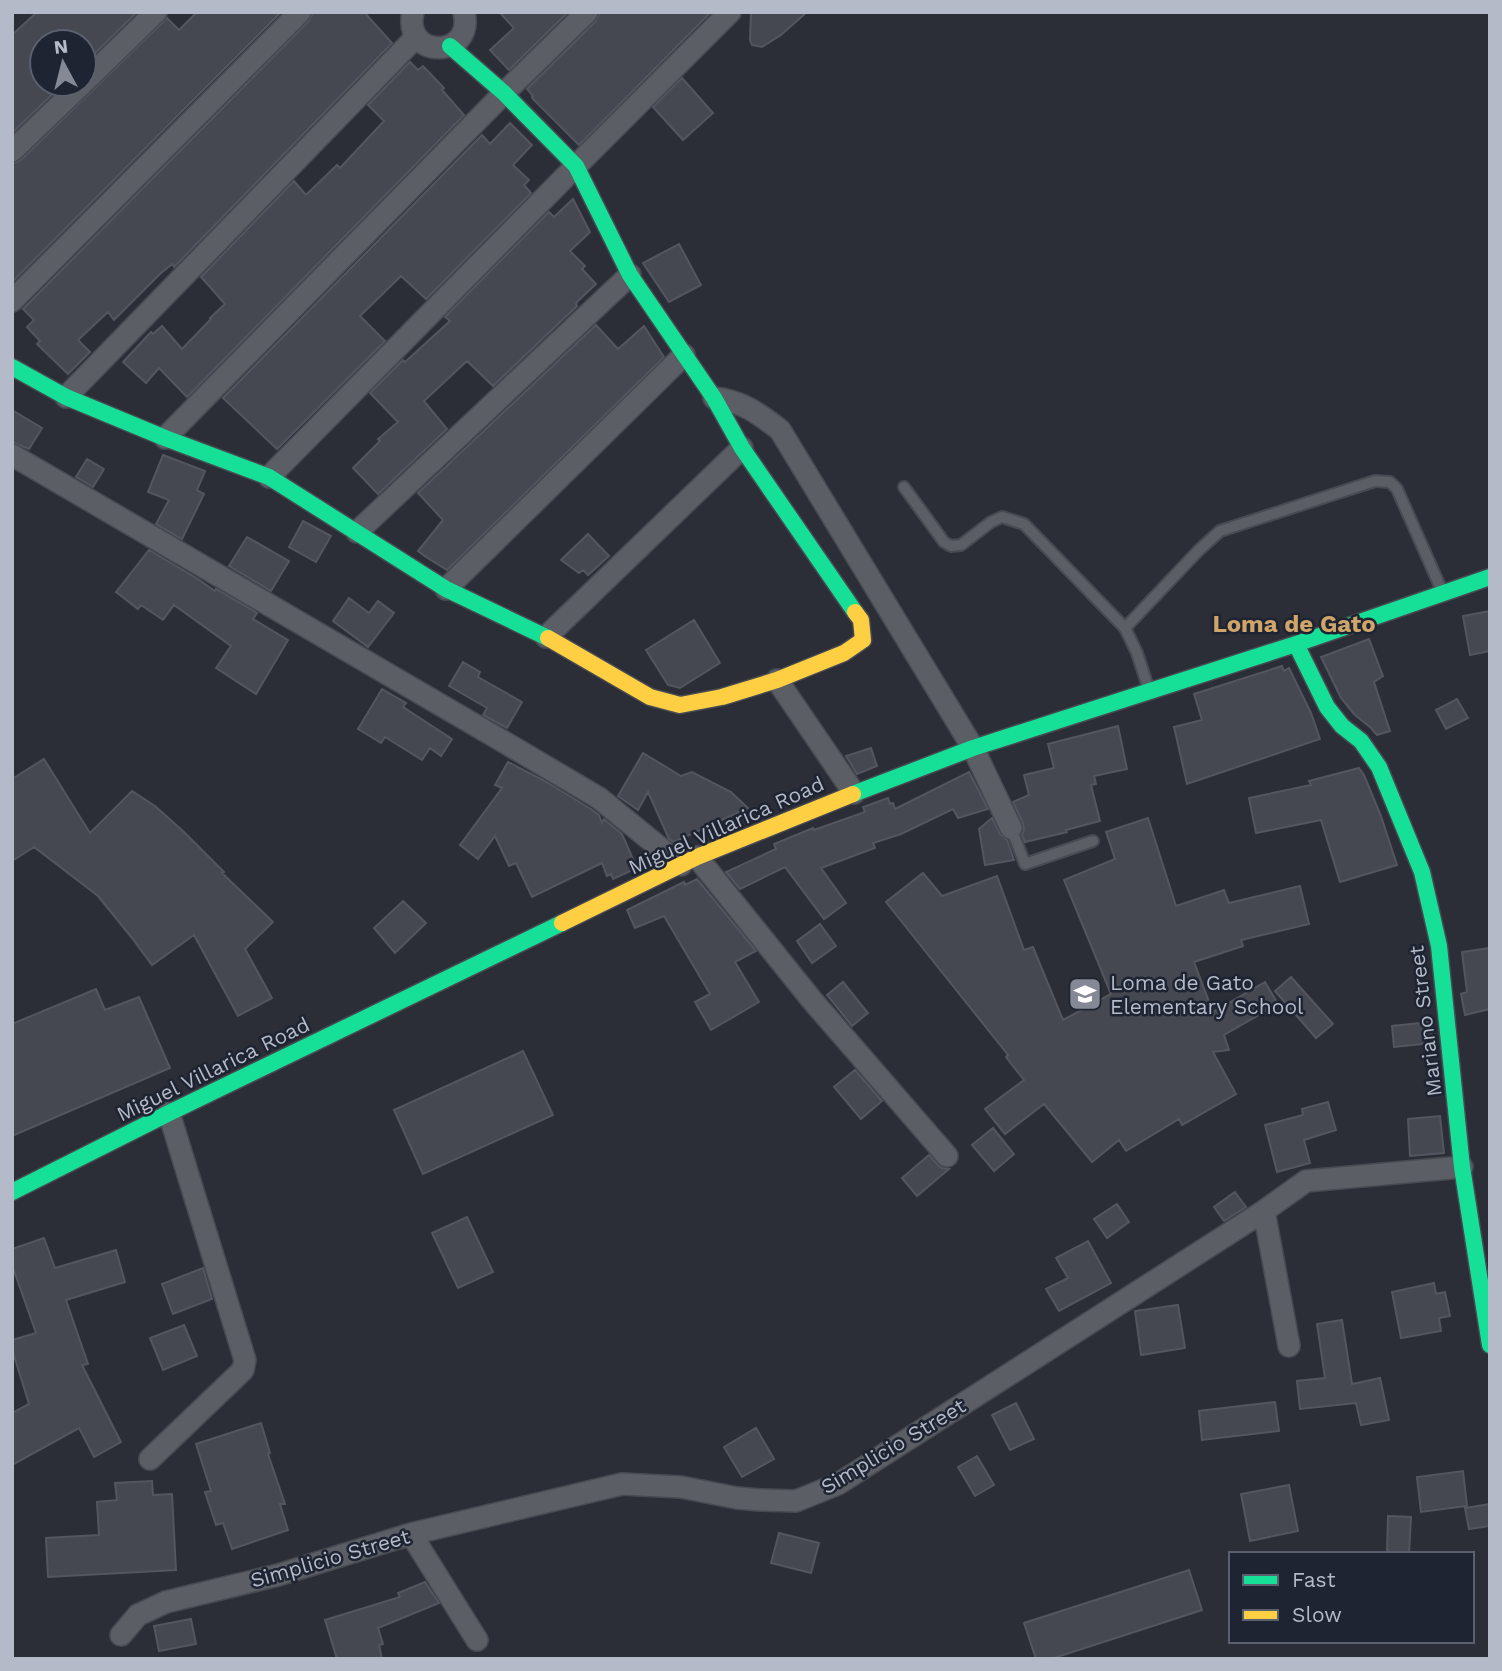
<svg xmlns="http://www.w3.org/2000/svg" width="1502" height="1671" viewBox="0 0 1502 1671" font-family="'Work Sans',sans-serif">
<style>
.building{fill:#454850;stroke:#53565f;stroke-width:2}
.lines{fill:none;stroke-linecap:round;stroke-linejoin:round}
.lane-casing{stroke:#474a51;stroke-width:14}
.street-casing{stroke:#474a51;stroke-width:24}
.fast-casing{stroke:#474a51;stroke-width:19}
.slow-casing{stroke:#474a51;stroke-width:19}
.lane{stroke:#5b5e65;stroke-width:10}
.street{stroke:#5b5e65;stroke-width:21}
.fast{stroke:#16e098;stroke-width:16}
.slow{stroke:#ffcf43;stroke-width:16}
.labels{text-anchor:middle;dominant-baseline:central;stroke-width:5;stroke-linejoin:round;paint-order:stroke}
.street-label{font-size:21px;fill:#b5bac8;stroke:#1e2432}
.poi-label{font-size:21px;fill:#b5bac8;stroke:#1e2432;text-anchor:start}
.quarter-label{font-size:24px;font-weight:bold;fill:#cfa569;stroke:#1e2432}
</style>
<rect width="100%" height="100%" fill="#2b2e37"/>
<path class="building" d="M37 12H137L84 64V42H42V84H63L12 133V35Z
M197 12H281L12 282V164L21 160 167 18 179 30Z
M313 12H364L392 43 174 267 172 264 160 274 114 320 108 312 78 340 90 352 68 374 37 344 40 341 27 327 34 320 23 309 309 21Z
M499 12H568L509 70 490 50 514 28Z
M600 12H711L579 145 533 99 532 97 533 96 527 89 596 21Z
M751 12H807L781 35 762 47 752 45 750 40Z
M410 62 418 70 423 66 444 88 442 90 464 115 187 397 159 368 146 383 123 362 151 332 153 334 162 326 182 349 211 319 210 318 225 304 201 277 294 181 306 195 337 165 340 168 384 121 368 105Z
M682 78 713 113 683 140 653 107Z
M510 123 532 145 513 165 529 180 524 185 531 193 426 299 401 276 360 316 385 341 277 449 223 398 482 135 490 144Z
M573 199 590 232 570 251 585 266 582 269 596 284 578 301 576 304 577 306 493 386 467 361 424 401 447 429 378 494 353 468 380 441 378 439 398 422 370 393 403 360 405 362 450 321 445 317 549 212 554 217Z
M679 244 701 285 669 302 643 263Z
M596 325 618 349 644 326 664 357 447 570 426 557 418 551 443 520 418 493Z
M12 410 42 428 29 449 12 442Z
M163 455 205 471 197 490 204 494 182 539 156 524 169 500 148 492Z
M87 459 104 469 93 487 76 477Z
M303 521 331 536 316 562 289 547Z
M588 534 609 556 588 575 583 570 579 573 561 560Z
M247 537 289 561 271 591 229 566Z
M149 550 198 579 215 591 216 589 257 613 253 619 288 640 256 694 216 668 231 646 174 605 163 620 141 605 138 609 116 592Z
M349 598 369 613 378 601 394 613 368 647 333 621Z
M1490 611V651L1470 655 1463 616Z
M694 620 720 663 680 688 668 685 646 650Z
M1369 639 1383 676 1374 682 1390 731 1377 735 1371 728 1354 714 1341 698 1321 657Z
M463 662 480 672 478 677 522 702 507 728 483 715 487 708 449 686Z
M1282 666 1284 671 1289 668 1311 713 1320 739 1187 784 1174 727 1202 720 1194 694Z
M382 689 406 703 403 707 452 739 441 756 430 748 422 760 385 737 381 743 358 729Z
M1457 699 1468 718 1446 729 1436 710Z
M1118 726 1127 769 1094 776 1096 784 1091 785 1100 821 1066 830 1067 832 1025 842 1022 835 1024 830 1023 823 1013 802 1029 795 1024 775 1054 768 1048 744Z
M871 748 877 766 857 774 846 756Z
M643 753 681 776 692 772 731 792 748 808 674 842 669 839 648 792 638 810 618 796Z
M44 759 90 833 132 791 155 806 184 832 224 872 222 873 273 922 245 949 272 998 238 1016 194 935 152 965 132 938 98 896 34 847 12 861V779Z
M508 762 543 780 591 809 599 815 602 823 604 819 622 834 637 868 613 879 611 874 607 876 602 863 532 897 516 863 509 866 495 836 478 859 460 845 502 788 495 785Z
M1359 768 1364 775 1381 816 1397 865 1340 882 1321 820 1256 833 1249 798 1311 785 1309 781Z
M969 772 988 809 958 818 953 809 901 834 873 843 875 848 821 868 846 903 824 919 785 867 740 889 726 872 776 849 774 844 813 828 814 830 865 812 863 807 888 798 890 804 893 803 895 809Z
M992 818 1000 834 1007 840 1014 860 985 865 979 829Z
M1148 818 1176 906 1224 890 1229 903 1300 886 1309 924 1241 940 1243 946 1194 962 1213 1012 1265 982 1278 1004 1224 1035 1229 1050 1213 1052 1236 1094 1182 1125 1179 1119 1126 1151 1119 1140 1092 1162 1044 1104 1005 1134 985 1109 1024 1080 1006 1057 1008 1055 886 902 923 873 942 896 997 876 1024 950 1033 947 1063 1020 1111 994 1064 880 1115 859 1106 832Z
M697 879 756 951 735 962 759 1002 711 1030 695 1002 710 994 664 916 635 928 627 910 684 882 685 885Z
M403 901 426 923 395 953 374 928Z
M820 924 836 946 812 963 797 941Z
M1490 948V1009L1465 1015 1461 994 1467 992 1462 952Z
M1291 977 1333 1024 1316 1038 1275 991Z
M843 982 868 1013 852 1026 827 995Z
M96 989 105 1010 139 997 170 1068 12 1136V1024Z
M1430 1022 1432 1043 1394 1047 1392 1026Z
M523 1051 553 1115 423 1174 394 1110Z
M855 1070 882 1101 861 1119 834 1087Z
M1328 1102 1336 1130 1304 1140 1310 1163 1277 1172 1265 1125 1303 1115 1302 1109Z
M1440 1116 1444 1153 1410 1156 1408 1119Z
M993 1128 1014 1154 994 1171 972 1145Z
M929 1155 938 1165 942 1168 949 1169 917 1196 902 1178Z
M1235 1192 1246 1207 1224 1221 1214 1207Z
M1117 1204 1129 1222 1107 1238 1094 1219Z
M467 1217 493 1272 458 1288 432 1233Z
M44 1238 55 1268 116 1250 125 1282 66 1300 88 1364 82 1365 121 1442 94 1457 79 1428 12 1465V1413L29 1404 12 1349V1340L36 1333 12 1265V1249Z
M1088 1241 1111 1283 1059 1311 1046 1289 1068 1278 1056 1258Z
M203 1268 212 1299 173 1314 162 1284Z
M1434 1283 1436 1294 1445 1292 1450 1316 1439 1318 1441 1331 1401 1338 1392 1292Z
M1178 1305 1185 1348 1141 1355 1135 1311Z
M1342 1320 1352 1384 1380 1378 1389 1420 1361 1425 1356 1403 1300 1409 1297 1381 1325 1378 1317 1324Z
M184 1325 197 1356 163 1370 150 1338Z
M1275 1402 1279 1431 1202 1440 1199 1411Z
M1016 1403 1034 1439 1010 1450 992 1415Z
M261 1423 270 1453 268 1454 285 1504H280L288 1530 232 1549 223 1523 216 1525 205 1492 211 1491 196 1444Z
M756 1428 774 1459 742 1477 724 1447Z
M977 1456 994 1485 975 1496 958 1467Z
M1463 1471 1467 1506 1421 1512 1417 1477Z
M152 1481 153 1495 172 1494 176 1570 48 1577 46 1538 99 1535 97 1502 117 1500 115 1483Z
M1289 1485 1298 1531 1250 1541 1241 1494Z
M1490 1504V1526L1469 1529 1465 1508Z
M1388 1516 1411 1517 1409 1554H1387Z
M779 1533 819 1543 811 1573 771 1563Z
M1189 1570 1202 1610 1051 1659H1036L1024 1623Z
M425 1582 439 1603 378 1628 383 1644 379 1645 382 1659H337L325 1620 400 1597 398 1593Z
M191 1619 196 1644 159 1651 154 1626Z"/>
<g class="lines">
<defs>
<path id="lane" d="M904 487 944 542 951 546 961 545 991 522 1002 517 1024 524 1125 628
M1149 690 1137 653 1125 628 1199 550 1220 531 1375 481 1390 482 1397 489 1443 593
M1011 828 1025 864 1093 841"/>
<path id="street" d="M413 12C402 59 475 60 464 12
M84 82 156 12
M12 151 82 84
M12 301 300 12
M66 397 416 37
M714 398C742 401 758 413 780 430L973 748 1011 828
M165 438 504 93 587 12
M12 455 499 739 599 798 681 865
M269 477 576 166 730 12
M357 532 630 275
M446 589 684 355
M546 637 742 448
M777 680 854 793
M697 857 811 999 947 1156
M1264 1211 1289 1346
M150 1459 243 1370 245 1360 169 1113
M411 1534 477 1640
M121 1635 138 1615 166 1602 278 1575 411 1534 622 1484 681 1487 737 1498 760 1500 796 1501 838 1484 1264 1211 1306 1181 1462 1167"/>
<path id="fast" d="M450 46 504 93 576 166 630 275 714 398 742 448 855 612
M12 367 66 397 165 438 269 477 446 589 548 638
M1296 644 1327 707 1342 726 1361 741 1379 767 1422 872 1439 946 1462 1167 1490 1345
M853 794 973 748 1296 644 1490 577
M12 1192 169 1113 562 923"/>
<path id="slow" d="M548 638 650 697 680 705 722 697 777 680 844 653 863 640 861 620 855 612
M562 923 697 857 853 794"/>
</defs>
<use href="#lane" class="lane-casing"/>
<use href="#street" class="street-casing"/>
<use href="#fast" class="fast-casing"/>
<use href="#slow" class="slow-casing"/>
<use href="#lane" class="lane"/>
<use href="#street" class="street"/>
<use href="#fast" class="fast"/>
<use href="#slow" class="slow"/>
</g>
<defs>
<symbol id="school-square" viewBox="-11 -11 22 22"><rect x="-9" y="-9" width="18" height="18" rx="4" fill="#858995" stroke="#1e2432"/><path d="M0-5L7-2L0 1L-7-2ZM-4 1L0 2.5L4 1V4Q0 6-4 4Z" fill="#fff"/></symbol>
</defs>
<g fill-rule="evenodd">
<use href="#school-square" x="1066" y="975" width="38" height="38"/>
</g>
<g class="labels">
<g class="street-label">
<text transform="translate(726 825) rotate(-24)">Miguel Villarica Road</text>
<text transform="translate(1425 1021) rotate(-97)">Mariano Street</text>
<text transform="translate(213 1069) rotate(-26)">Miguel Villarica Road</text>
<text transform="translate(893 1446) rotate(-31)">Simplicio Street</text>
<text transform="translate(330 1558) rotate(-16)">Simplicio Street</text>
</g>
<g class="poi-label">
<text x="1110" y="982">Loma de Gato<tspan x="1110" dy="24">Elementary School</tspan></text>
</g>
<g class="quarter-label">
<text x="1294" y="624">Loma de Gato</text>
</g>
</g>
<rect width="1502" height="1671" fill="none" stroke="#b5bac8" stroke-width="28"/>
<rect x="1229" y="1552" width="245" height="91" fill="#1e2432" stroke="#5a606e" stroke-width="2"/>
<rect x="1243" y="1575" width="35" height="10" fill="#16e098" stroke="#5a606e" stroke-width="2"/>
<text x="1292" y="1587" font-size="21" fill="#b5bac8">Fast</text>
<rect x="1243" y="1610" width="35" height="10" fill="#ffcf43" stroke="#5a606e" stroke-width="2"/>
<text x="1292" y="1622" font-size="21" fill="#b5bac8">Slow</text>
<g transform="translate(63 63) rotate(353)"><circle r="33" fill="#1e2432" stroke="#5a606e" stroke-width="2"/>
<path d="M0-5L12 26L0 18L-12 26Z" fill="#858995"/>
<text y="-10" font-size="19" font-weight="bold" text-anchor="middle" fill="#b5bac8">N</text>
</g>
</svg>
